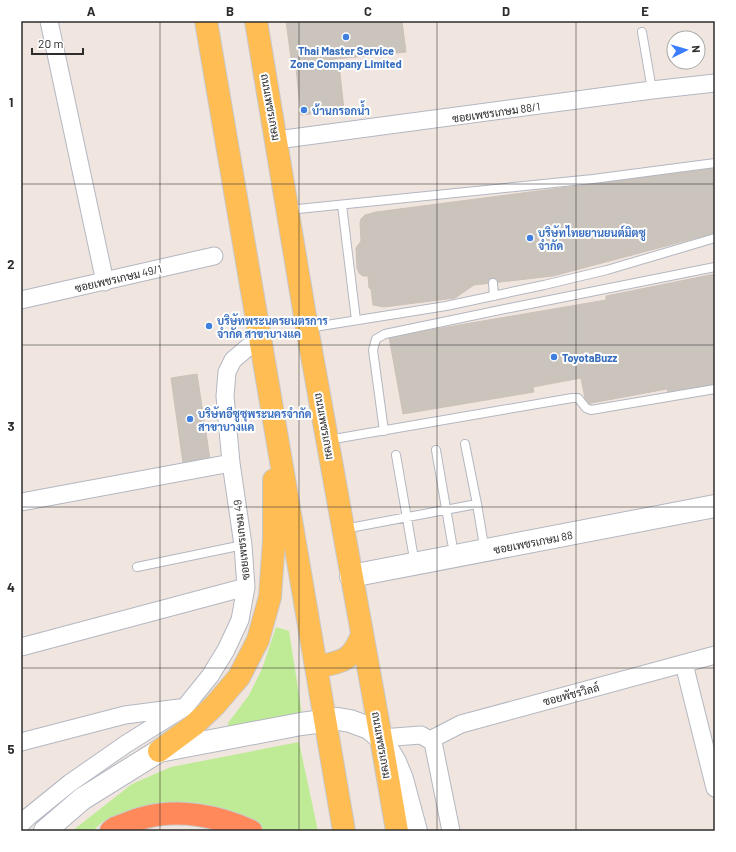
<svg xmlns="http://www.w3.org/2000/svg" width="736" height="852" viewBox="0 0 736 852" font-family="Barlow,Sarabun,sans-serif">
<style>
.green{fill:#c0eb96}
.building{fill:#cbc4bd;stroke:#ccc2b8}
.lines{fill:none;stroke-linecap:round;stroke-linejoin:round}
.lane-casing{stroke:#b3b7c2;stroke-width:10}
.street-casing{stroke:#b3b7c2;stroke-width:19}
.secondary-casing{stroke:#b3b7c2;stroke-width:24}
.primary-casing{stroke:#c8c8c8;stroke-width:24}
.highway-casing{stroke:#c8c8c8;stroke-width:24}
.lane{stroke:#fff;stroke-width:8}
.street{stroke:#fff;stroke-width:17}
.secondary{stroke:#fff;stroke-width:22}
.primary{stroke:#ffbd54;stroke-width:22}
.highway{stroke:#ff895a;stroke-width:22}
.grid{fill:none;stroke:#2d2d2d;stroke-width:1;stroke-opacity:0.55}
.shop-dot{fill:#3f7fe0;stroke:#fff;stroke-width:1.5}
.labels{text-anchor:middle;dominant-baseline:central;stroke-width:4;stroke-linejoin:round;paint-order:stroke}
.shop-label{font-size:11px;font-weight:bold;fill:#366cbe;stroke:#fff;text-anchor:start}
.street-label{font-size:11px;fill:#2d2d2d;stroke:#fff}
.neatline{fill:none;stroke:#2d2d2d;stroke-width:1.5}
.grid-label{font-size:13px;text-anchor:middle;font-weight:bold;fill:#2d2d2d}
</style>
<rect width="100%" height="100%" fill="#f0e6df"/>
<path class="green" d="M276 627 289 631 302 714 228 726V723L249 695 262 669Z
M299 742 318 831H261L147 808 102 822 93 831H72L132 784 171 767Z"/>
<path class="building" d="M286 21H402L406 52 325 60 326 62 292 66Z
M339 64 344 110 301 115 296 68Z
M715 168V233L553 276 474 285 455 298 384 307 373 305 371 289 369 288 368 276H363L359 273 357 268 356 248 361 241 360 223 361 219 365 215 376 212Z
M715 274V386L668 394 667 389 586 404 581 378 533 387 534 392 403 414 389 337 606 300V296Z
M197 374 210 459 183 463 171 378Z"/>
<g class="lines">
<defs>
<path id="lane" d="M642 32 652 90
M342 205 356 320
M288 210 593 179 715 163
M493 283 494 296
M308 328 446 306 544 285 607 270 715 238
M384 431 373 350 376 339 385 334 510 308 715 267
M328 440 572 398H578L586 408 591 410 715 389
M465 444 477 504 483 540
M436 450 452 543
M396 455 413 553
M344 529 477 504
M137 567 243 545"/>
<path id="street" d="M49 21 105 282
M277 140 652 90 715 83
M21 300 214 256
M21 502 231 463
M21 647 246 587
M684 664 715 788
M381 738 421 735 433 742 451 831
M430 740 461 724 715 655
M21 742 125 715 179 708
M21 824 28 817 70 783 126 744 185 707 210 676 226 650 240 620 246 587 243 545 231 463 225 396 227 372 233 360 260 337"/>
<path id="secondary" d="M351 576 715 506
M45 831 82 799 159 751 301 724 338 719 350 721 369 728 381 738 395 762 402 779 416 831"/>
<path id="primary" d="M206 21 344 831
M256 21 307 328 381 738 397 831
M317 667C343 661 351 662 362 635
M159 751 194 725 215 705 239 677 258 640 270 597 274 540V480"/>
<path id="highway" d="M111 831 115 828C124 825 134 820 143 818 178 808 219 816 251 831"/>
</defs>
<use href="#lane" class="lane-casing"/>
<use href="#street" class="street-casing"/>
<use href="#secondary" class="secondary-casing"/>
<use href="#primary" class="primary-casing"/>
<use href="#highway" class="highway-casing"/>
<use href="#lane" class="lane"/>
<use href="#street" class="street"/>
<use href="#secondary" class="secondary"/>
<use href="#primary" class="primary"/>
<use href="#highway" class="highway"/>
</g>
<path class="grid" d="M160 21V831M299 21V831M437 21V831M576 21V831M21 184H715M21 345H715M21 507H715M21 668H715"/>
<g class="shop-dot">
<circle cx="346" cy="37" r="4"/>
<circle cx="304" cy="110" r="4"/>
<circle cx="530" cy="238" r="4"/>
<circle cx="209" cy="326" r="4"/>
<circle cx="554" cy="357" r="4"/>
<circle cx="190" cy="419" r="4"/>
</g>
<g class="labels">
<g class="shop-label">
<text x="346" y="50" text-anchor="middle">Thai Master Service<tspan x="346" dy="13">Zone Company Limited</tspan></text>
<text x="312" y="110">บ้านกรอกน้ำ</text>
<text x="538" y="232">บริษัทไทยยานยนต์มิตซู<tspan x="538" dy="13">จำกัด</tspan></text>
<text x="217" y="320">บริษัทพระนครยนตรการ<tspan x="217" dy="13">จำกัด สาขาบางแค</tspan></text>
<text x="562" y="357">ToyotaBuzz</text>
<text x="198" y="413">บริษัทอีซูซุพระนครจำกัด<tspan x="198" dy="13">สาขาบางแค</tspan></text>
</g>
<g class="street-label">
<text transform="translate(271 107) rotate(80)">ถนนเพชรเกษม</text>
<text transform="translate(496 112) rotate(-8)">ซอยเพชรเกษม 88/1</text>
<text transform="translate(118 278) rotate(-13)">ซอยเพชรเกษม 49/1</text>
<text transform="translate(325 426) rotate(80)">ถนนเพชรเกษม</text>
<text transform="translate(241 540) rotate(-96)">ซอยเพชรเกษม 49</text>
<text transform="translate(533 542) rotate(-11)">ซอยเพชรเกษม 88</text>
<text transform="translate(571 694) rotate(-15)">ซอยพัชรวิลล์</text>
<text transform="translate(382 745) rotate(80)">ถนนเพชรเกษม</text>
</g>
</g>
<rect width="736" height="852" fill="none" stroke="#ffffff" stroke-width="44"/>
<g transform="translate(686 50) rotate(85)"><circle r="19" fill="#ffffff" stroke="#ababab"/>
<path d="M0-3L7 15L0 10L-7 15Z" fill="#3c7eff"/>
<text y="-6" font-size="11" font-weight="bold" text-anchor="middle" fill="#2d2d2d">N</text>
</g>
<path d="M32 48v6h51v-6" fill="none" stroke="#2d2d2d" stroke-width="2"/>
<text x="38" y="48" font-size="12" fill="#2d2d2d" stroke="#ffffff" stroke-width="3" paint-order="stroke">20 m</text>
<rect x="22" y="22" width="692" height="808" class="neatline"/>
<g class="grid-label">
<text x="91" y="16">A</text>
<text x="230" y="16">B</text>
<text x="368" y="16">C</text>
<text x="506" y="16">D</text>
<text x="645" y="16">E</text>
<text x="11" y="107">1</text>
<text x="11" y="269">2</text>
<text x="11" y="431">3</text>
<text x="11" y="592">4</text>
<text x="11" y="754">5</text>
</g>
</svg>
